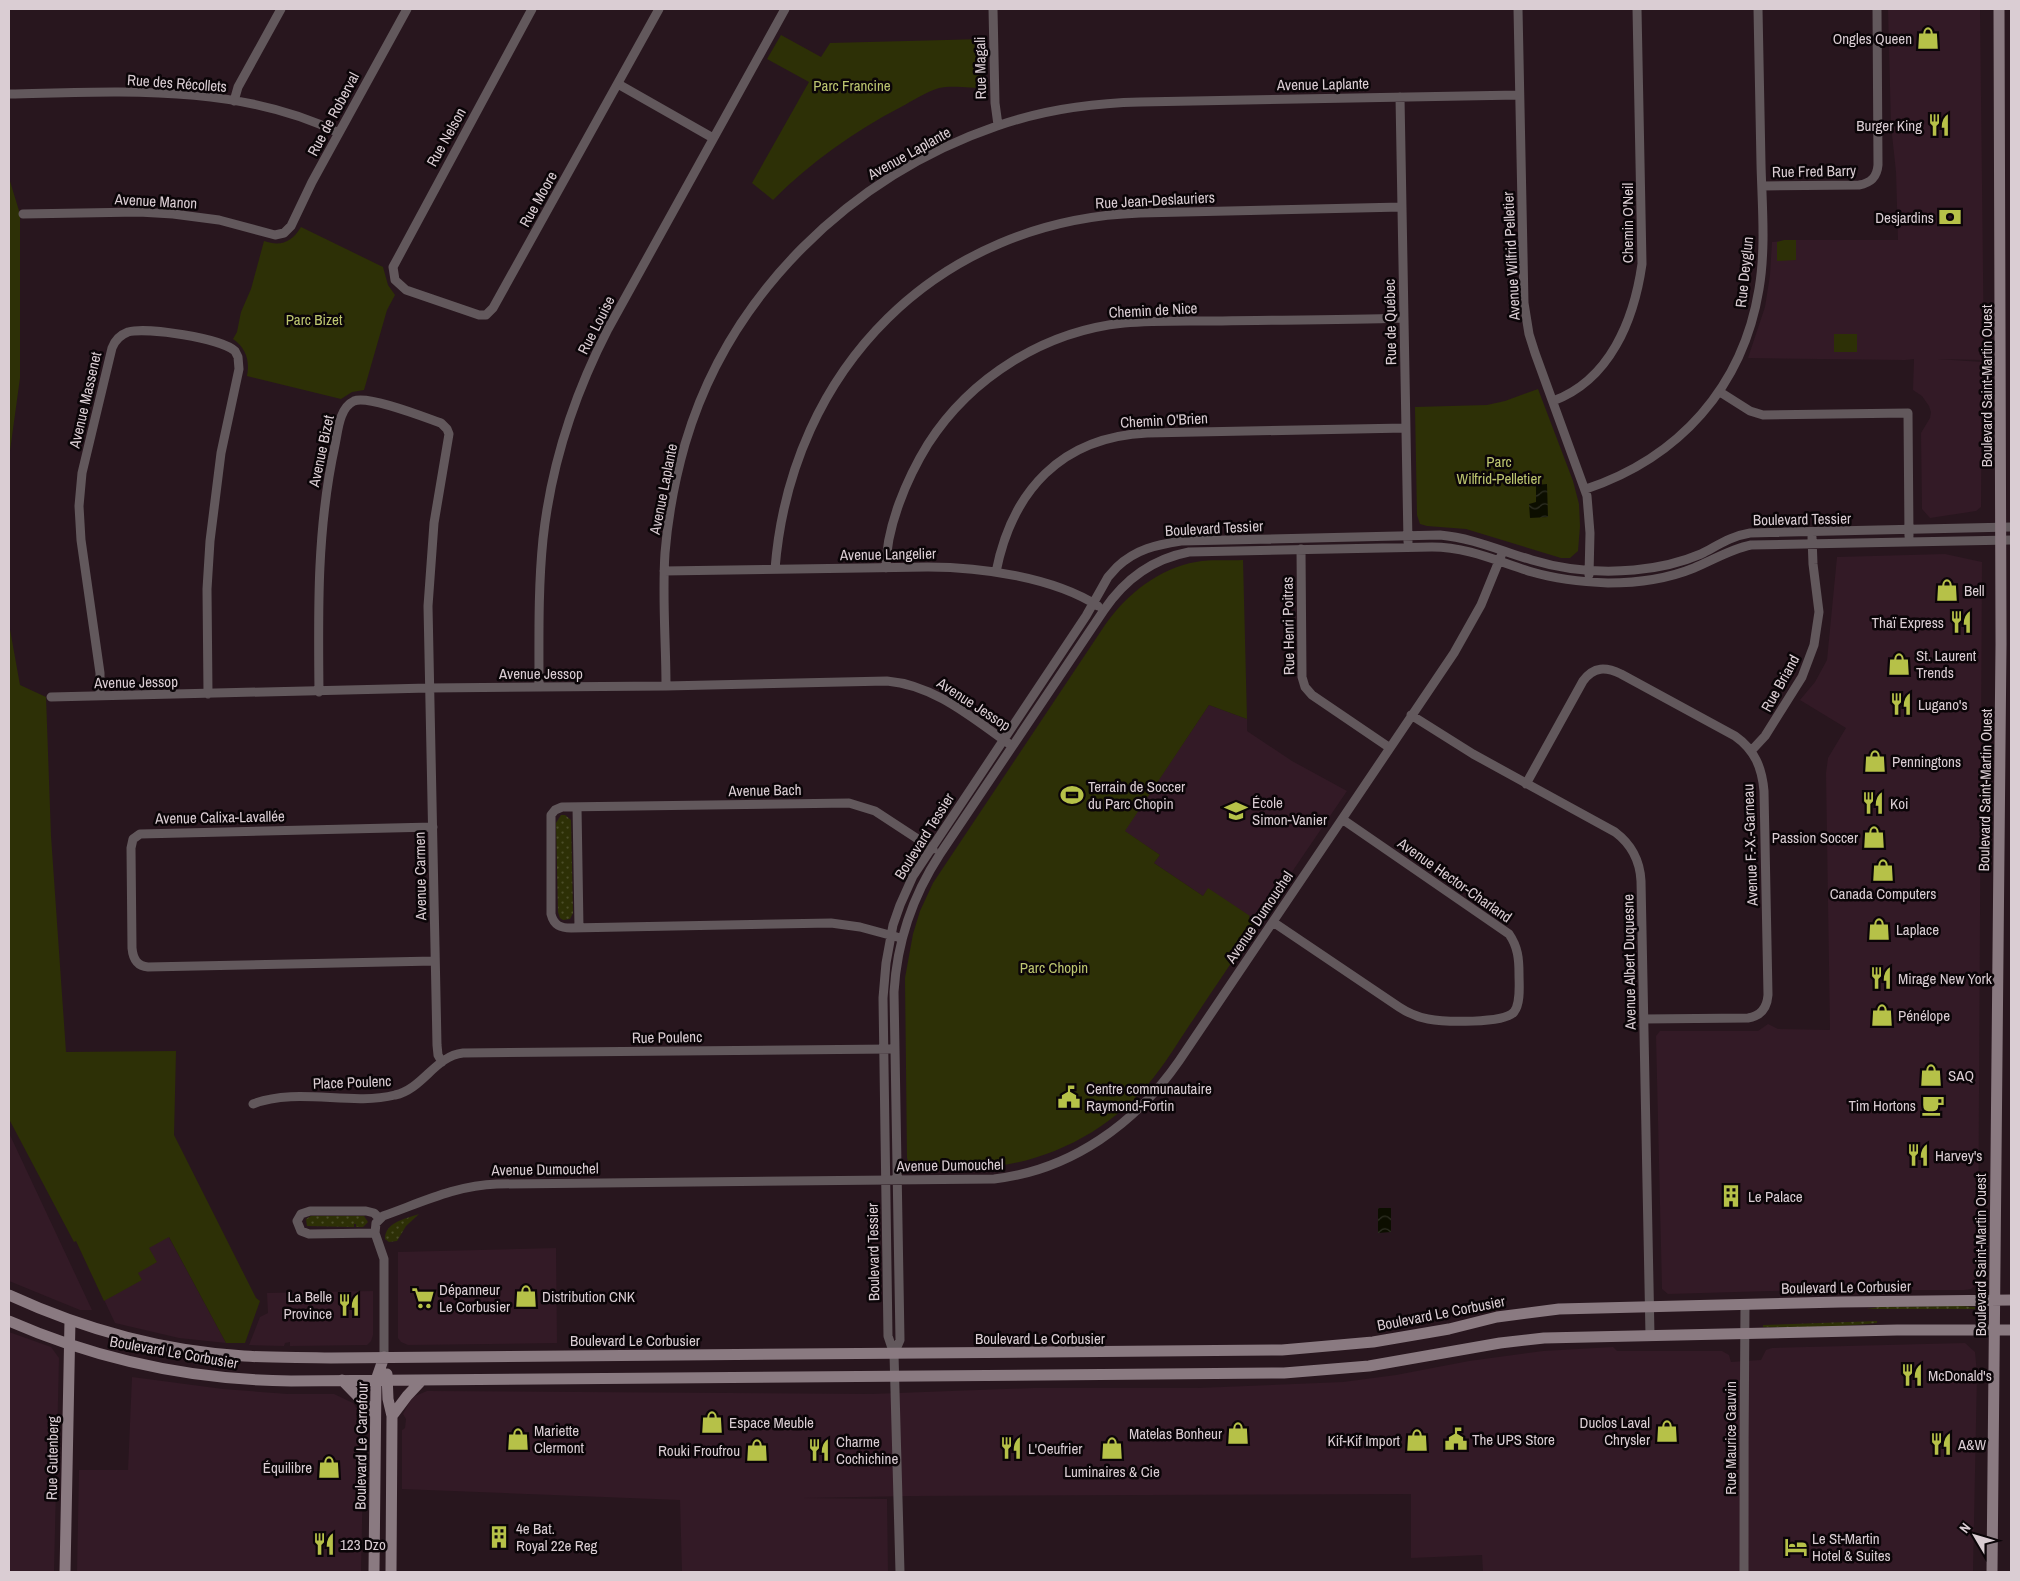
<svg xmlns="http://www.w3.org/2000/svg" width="2020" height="1581" viewBox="0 0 2020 1581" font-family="'Archivo Narrow',sans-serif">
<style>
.built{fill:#331a26}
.grass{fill:url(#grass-dots)}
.park{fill:#2d3006}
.water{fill:url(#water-waves)}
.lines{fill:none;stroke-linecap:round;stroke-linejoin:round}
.street{stroke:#62585c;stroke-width:9}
.secondary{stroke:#8a7a81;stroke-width:11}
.labels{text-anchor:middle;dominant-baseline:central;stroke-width:5;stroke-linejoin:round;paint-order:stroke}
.poi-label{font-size:15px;fill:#dacdd3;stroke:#0b0508;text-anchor:start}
.street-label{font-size:15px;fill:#dacdd3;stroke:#0b0508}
.park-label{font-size:15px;fill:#bdc670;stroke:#0b0508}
</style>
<defs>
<pattern id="grass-dots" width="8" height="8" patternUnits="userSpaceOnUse" patternTransform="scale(1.25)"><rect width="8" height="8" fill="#2d3006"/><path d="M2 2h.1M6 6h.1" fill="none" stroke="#4b4d29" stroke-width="1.8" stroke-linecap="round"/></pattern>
<pattern id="water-waves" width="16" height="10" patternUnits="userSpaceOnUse" patternTransform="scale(1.25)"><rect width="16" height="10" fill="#0c0e00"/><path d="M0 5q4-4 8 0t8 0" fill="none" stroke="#2f3024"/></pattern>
</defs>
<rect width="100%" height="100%" fill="#28161e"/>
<path class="built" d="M1888 9H1980L1984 360 1937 359 1982 362 1981 507 1976 511 1930 518 1922 509 1921 433 1930 418 1931 412 1929 406 1922 396 1913 390 1914 359 1905 360 1748 358 1765 307 1770 275 1772 242 1796 240H1898L1896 172 1891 125Z
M1945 554 1982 562 1978 1272 1976 1285 1971 1289 1964 1290H1806L1668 1294 1662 1289 1656 1036 1660 1031H1758L1768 1024 1778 1029 1830 1030 1826 773 1828 758 1846 728 1800 700 1815 682 1827 660 1837 557Z
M1209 705 1247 719V731L1292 761 1347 791 1258 922 1208 889 1203 896 1154 863 1160 855 1124 831Z
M9 1133 92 1310H80L9 1281Z
M158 1217 226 1343 179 1338 115 1323 76 1240Z
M556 1248 557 1343 408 1345 401 1342 398 1338V1252Z
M373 1291V1335L371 1341 367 1345 290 1346V1342L285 1343 284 1346 249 1345 260 1317 268 1313 267 1293Z
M9 1332 51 1347 59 1358 54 1572H9Z
M1965 1343 1975 1352 1977 1373 1973 1572H1483L1482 1555 1411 1558V1494L912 1496 804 1498 887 1499 888 1572H682L680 1500 402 1489V1430L405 1428 406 1419 403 1414 410 1401 415 1396 427 1391 871 1394 1034 1388H1198L1343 1382 1396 1375 1469 1361 1543 1351 1613 1347 1617 1351H1722L1729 1355 1731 1362 1761 1360 1766 1350 1772 1348Z
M132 1377 223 1389 288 1394H334L353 1403 362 1416 364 1427 361 1572H77L79 1470H128Z"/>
<path class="grass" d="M561 815H565L571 820 573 913 570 919 563 920 560 918 558 912 556 823Z
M419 1214 406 1226 397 1241 389 1242 385 1239C385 1222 405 1219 419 1214Z
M316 1216H364L368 1222 363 1227H356V1224H354V1227L307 1226 306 1219 311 1216Z
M1960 1306 1975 1307V1309H1867L1879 1307Z
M1877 1321V1323C1839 1327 1801 1328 1763 1327V1325Z"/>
<path class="park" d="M781 35 821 57 830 43 984 39 985 88C972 88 951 85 939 88 926 92 912 101 901 107 853 132 811 162 773 200L752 183 809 82 767 59Z
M9 178 20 214V378L9 458Z
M301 227 383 267 388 285 395 295 387 310 364 390 352 392 341 399 247 376C250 361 246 348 233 339L237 332 241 312 251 289 264 241C281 247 292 242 301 227Z
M1784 240H1796V260L1777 261V242Z
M1834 334H1857V352H1834Z
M1538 389 1573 481 1579 504 1580 526 1578 551 1570 558H1561L1466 529 1427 526 1420 524 1417 515 1415 407 1487 405 1505 401Z
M1243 560 1247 719 1209 705 1125 831 1160 855 1154 863 1203 896 1208 888 1250 916 1249 917 1254 924V929C1234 959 1214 988 1195 1017 1181 1037 1169 1058 1154 1077 1107 1136 1037 1168 963 1169 947 1169 929 1171 914 1168L909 1164 907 1158 905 978 913 934 920 911 933 883 1105 625C1126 595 1159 568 1196 562 1211 559 1228 561 1243 560Z
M9 624 20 685 46 697 51 836 66 1052 176 1051 174 1135 256 1298 260 1301 245 1343H226L169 1237 149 1248 157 1262 138 1273 142 1280 104 1301 76 1241 74 1242 9 1119Z"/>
<path class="water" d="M1547 484 1548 517 1530 518 1529 504 1536 502V485Z
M1378 1208H1391V1232L1378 1233Z"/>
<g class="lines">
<path class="street" d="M532 9 393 267 395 280 406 290 479 315H486L493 308 659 9
M993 9 995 103 998 125
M1518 9 1524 303 1529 334 1535 353 1587 496 1590 533 1589 575
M618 84 713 138
M9 94C118 92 238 83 339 133
M1400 97 1408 542
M234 101 238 87 281 9
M1762 186 1859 185C1871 183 1877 177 1878 165L1877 9
M23 214 139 212 173 214 219 220 275 235 284 233 291 226 312 182 407 9
M1720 392 1750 411 1763 415 1908 413 1909 536
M1553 401C1610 380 1634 320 1642 264L1637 9
M1586 489C1679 458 1743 387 1759 289 1766 248 1762 205 1761 164 1760 112 1759 60 1758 9
M1301 549 1302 677 1305 687 1312 695 1390 748
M886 568C886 527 907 478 928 444 971 377 1045 331 1124 323 1156 320 1190 321 1222 321 1283 320 1343 320 1403 318
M775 569C791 368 938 220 1140 213L1402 207
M664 571 928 567C980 567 1053 577 1098 606
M996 572C1012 491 1061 437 1147 433L1406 428
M666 686C666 642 662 597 665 553 668 516 675 479 685 444 729 294 851 176 997 126 1043 110 1092 103 1140 102L1519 95
M539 687C539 638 538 588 543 539 551 465 574 395 608 329L785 9
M319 692C318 609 317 527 335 445 338 431 339 408 354 401 368 395 424 417 441 423L447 429 449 434 434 523 428 606 437 1045 438 1055 442 1062
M100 696V673L81 540 79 506 82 473 112 348C115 340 120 335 128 332 147 327 221 338 235 351L238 357 239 369 221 453 210 541 207 589 208 694
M51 697 429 688 666 686 887 681C934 685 971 717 1008 743
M1411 715 1473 754 1615 832C1631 844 1640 861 1641 881L1650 1335
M1752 750 1765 736 1802 677 1814 645 1819 612 1813 564 1812 537
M1526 784 1583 681C1594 666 1606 667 1621 674L1735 736C1755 750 1762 768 1764 791L1768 995C1767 1008 1761 1016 1748 1018L1644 1019
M577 807 579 928
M433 827 140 834 133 839 131 848 132 948C133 959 137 966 148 967L435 961
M1273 922 1399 1007C1408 1013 1417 1017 1428 1019 1443 1022 1504 1024 1514 1012 1521 1003 1519 985 1519 974 1519 959 1518 947 1509 934L1342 819
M897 937 860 927 831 923 571 928C561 928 554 926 551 914V815L555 810 562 807 849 803 875 811 933 849
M253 1104C297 1087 350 1106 395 1095 423 1089 435 1056 463 1053L890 1049
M375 1233 309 1234 301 1231 297 1221 301 1214 310 1211H366L374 1213 379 1218
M894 1354 900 1340 894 992C897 941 912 897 940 854L1104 610C1125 579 1152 559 1189 552L1432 547C1468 547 1499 562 1532 572 1556 579 1583 582 1608 583 1637 583 1667 579 1694 568 1713 560 1731 549 1751 545L2011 540
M384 1357V1259L375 1233 376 1223 383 1216C420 1203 457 1185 497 1184L994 1179C1072 1170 1136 1123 1179 1061L1454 653 1481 605 1501 556
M900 1572 894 1354 888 1336 883 998 886 963 893 925 900 905 913 876 1086 616 1108 577 1117 567C1136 549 1156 545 1181 541L1440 535C1473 538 1501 551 1532 560 1565 570 1600 573 1634 570 1657 568 1680 563 1701 554 1717 546 1731 536 1750 533L2011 527
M1744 1572C1744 1483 1744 1393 1745 1304"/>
<path class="secondary" d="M9 1295C83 1329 163 1351 244 1356 273 1358 302 1357 331 1358L1282 1350 1373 1342 1449 1329 1497 1317 1559 1309 1840 1302 2011 1300
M9 1321C98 1360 193 1380 291 1381L1284 1373 1369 1366 1500 1343 1544 1338 1897 1330H2011
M387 1374 388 1399 392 1416 391 1572
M342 1380 375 1414
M392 1416 407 1396 422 1380
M65 1572 70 1320
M374 1572 376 1380 384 1357
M1992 1572 2001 644 1999 9"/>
</g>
<defs>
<symbol id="shop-bare" viewBox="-9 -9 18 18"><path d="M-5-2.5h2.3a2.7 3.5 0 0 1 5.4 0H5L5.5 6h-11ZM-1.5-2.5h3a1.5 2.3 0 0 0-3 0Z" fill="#b6c148" stroke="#0b0508" stroke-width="2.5" paint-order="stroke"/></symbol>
<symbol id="restaurant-bare" viewBox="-9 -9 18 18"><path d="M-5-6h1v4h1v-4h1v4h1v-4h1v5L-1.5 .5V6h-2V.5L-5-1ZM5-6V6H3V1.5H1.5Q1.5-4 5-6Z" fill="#b6c148" stroke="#0b0508" stroke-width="2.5" paint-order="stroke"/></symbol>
<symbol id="bank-bare" viewBox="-9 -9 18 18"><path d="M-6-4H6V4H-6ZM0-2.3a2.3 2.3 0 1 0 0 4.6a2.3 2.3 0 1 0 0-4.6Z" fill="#b6c148" stroke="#0b0508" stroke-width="2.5" paint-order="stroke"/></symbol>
<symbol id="stadium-bare" viewBox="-9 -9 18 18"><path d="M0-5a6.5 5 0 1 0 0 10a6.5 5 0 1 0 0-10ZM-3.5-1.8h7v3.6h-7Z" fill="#b6c148" stroke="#0b0508" stroke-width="2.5" paint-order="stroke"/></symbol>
<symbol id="school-bare" viewBox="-9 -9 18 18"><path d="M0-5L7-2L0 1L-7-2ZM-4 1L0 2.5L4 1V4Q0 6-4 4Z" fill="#b6c148" stroke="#0b0508" stroke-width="2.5" paint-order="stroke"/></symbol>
<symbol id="civic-bare" viewBox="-9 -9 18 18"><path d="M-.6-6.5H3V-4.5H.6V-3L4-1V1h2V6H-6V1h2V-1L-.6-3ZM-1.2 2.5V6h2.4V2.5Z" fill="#b6c148" stroke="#0b0508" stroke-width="2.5" paint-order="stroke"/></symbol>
<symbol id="cafe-bare" viewBox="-9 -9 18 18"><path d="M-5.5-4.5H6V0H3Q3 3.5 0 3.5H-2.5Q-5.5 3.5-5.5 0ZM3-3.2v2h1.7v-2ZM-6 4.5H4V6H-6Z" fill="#b6c148" stroke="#0b0508" stroke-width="2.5" paint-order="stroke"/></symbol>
<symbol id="building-bare" viewBox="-9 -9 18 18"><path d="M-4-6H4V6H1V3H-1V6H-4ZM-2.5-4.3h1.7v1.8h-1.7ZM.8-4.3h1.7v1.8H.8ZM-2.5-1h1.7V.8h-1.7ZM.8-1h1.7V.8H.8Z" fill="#b6c148" stroke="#0b0508" stroke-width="2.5" paint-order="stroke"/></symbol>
<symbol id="supermarket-bare" viewBox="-9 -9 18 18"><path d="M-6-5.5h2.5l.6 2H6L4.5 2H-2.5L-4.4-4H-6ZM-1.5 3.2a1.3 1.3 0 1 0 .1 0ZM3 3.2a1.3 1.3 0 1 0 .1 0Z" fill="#b6c148" stroke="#0b0508" stroke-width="2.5" paint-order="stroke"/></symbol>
<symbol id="hotel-bare" viewBox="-9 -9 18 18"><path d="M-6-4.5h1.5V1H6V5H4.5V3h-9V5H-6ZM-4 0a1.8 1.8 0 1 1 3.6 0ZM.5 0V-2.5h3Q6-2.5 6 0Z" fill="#b6c148" stroke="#0b0508" stroke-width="2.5" paint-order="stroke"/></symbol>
</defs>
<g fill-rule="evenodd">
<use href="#shop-bare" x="1912" y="22" width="32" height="32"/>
<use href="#restaurant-bare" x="1923" y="109" width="32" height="32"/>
<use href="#bank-bare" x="1934" y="201" width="32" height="32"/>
<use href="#shop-bare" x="1931" y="574" width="32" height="32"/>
<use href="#restaurant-bare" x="1945" y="606" width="32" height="32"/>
<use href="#shop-bare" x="1883" y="648" width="32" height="32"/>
<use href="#restaurant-bare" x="1885" y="688" width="32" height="32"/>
<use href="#shop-bare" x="1859" y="745" width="32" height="32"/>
<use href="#stadium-bare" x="1056" y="779" width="32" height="32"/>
<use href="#restaurant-bare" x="1857" y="787" width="32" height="32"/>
<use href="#school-bare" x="1220" y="795" width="32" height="32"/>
<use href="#shop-bare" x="1858" y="821" width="32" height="32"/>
<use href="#shop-bare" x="1867" y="854" width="32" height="32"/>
<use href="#shop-bare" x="1863" y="913" width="32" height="32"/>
<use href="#restaurant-bare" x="1865" y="962" width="32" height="32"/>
<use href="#shop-bare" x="1866" y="999" width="32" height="32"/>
<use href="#shop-bare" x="1915" y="1059" width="32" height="32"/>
<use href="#civic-bare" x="1053" y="1081" width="32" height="32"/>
<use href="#cafe-bare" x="1917" y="1089" width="32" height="32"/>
<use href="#restaurant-bare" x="1902" y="1139" width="32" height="32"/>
<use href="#building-bare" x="1715" y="1180" width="32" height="32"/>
<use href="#shop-bare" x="510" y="1280" width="32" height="32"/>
<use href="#supermarket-bare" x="407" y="1282" width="32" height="32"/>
<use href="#restaurant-bare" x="333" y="1289" width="32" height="32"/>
<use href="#restaurant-bare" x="1896" y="1359" width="32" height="32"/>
<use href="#shop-bare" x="696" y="1406" width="32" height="32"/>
<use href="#shop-bare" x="1651" y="1415" width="32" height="32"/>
<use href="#shop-bare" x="1222" y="1417" width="32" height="32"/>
<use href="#shop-bare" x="502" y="1423" width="32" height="32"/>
<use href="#civic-bare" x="1440" y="1423" width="32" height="32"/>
<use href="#shop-bare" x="1401" y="1424" width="32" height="32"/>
<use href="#restaurant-bare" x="1925" y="1428" width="32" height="32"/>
<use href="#restaurant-bare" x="995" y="1432" width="32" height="32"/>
<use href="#shop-bare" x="1096" y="1432" width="32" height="32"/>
<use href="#shop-bare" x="741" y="1434" width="32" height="32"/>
<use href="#restaurant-bare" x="803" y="1434" width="32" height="32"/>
<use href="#shop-bare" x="313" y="1451" width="32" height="32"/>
<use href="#building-bare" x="483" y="1521" width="32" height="32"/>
<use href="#restaurant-bare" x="308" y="1528" width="32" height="32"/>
<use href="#hotel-bare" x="1780" y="1531" width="32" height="32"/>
</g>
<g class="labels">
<g class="poi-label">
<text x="1912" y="38" text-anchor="end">Ongles Queen</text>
<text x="1922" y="125" text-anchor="end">Burger King</text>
<text x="1934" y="217" text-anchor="end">Desjardins</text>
<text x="1964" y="590">Bell</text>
<text x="1944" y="622" text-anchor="end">Thaï Express</text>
<text x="1916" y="655">St. Laurent<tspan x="1916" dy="17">Trends</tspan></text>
<text x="1918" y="704">Lugano's</text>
<text x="1892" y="761">Penningtons</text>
<text x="1088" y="786">Terrain de Soccer<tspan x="1088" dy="17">du Parc Chopin</tspan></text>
<text x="1252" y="802">École<tspan x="1252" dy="17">Simon-Vanier</tspan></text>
<text x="1890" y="803">Koi</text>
<text x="1858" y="837" text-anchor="end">Passion Soccer</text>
<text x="1883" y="893" text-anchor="middle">Canada Computers</text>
<text x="1896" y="929">Laplace</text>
<text x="1898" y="978">Mirage New York</text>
<text x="1898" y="1015">Pénélope</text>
<text x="1948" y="1075">SAQ</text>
<text x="1086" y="1088">Centre communautaire<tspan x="1086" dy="17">Raymond-Fortin</tspan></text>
<text x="1916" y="1105" text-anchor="end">Tim Hortons</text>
<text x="1935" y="1155">Harvey's</text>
<text x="1748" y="1196">Le Palace</text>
<text x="439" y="1289">Dépanneur<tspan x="439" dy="17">Le Corbusier</tspan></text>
<text x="332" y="1296" text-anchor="end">La Belle<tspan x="332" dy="17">Province</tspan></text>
<text x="542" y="1296">Distribution CNK</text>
<text x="1928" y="1375">McDonald's</text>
<text x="729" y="1422">Espace Meuble</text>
<text x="1650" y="1422" text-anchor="end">Duclos Laval<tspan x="1650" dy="17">Chrysler</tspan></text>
<text x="534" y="1430">Mariette<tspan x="534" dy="17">Clermont</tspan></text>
<text x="1222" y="1433" text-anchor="end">Matelas Bonheur</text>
<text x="1472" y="1439">The UPS Store</text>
<text x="1400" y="1440" text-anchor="end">Kif-Kif Import</text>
<text x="836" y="1441">Charme<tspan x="836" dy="17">Cochichine</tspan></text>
<text x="1958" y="1444">A&amp;W</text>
<text x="1028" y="1448">L'Oeufrier</text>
<text x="740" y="1450" text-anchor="end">Rouki Froufrou</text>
<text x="312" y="1467" text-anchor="end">Équilibre</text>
<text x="1112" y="1471" text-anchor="middle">Luminaires &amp; Cie</text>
<text x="516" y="1528">4e Bat.<tspan x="516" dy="17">Royal 22e Reg</tspan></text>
<text x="1812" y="1538">Le St-Martin<tspan x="1812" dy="17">Hotel &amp; Suites</tspan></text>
<text x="340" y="1544">123 Dzo</text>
</g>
<g class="street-label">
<text transform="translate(980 68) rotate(-91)">Rue Magali</text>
<text transform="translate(177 83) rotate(4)">Rue des Récollets</text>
<text transform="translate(1323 84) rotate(-1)">Avenue Laplante</text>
<text transform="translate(333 114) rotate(-62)">Rue de Roberval</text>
<text transform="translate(446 137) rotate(-61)">Rue Nelson</text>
<text transform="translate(909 153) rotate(-29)">Avenue Laplante</text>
<text transform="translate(1814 171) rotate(-1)">Rue Fred Barry</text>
<text transform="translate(538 199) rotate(-61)">Rue Moore</text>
<text transform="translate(1155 200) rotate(-3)">Rue Jean-Deslauriers</text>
<text transform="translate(156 201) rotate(3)">Avenue Manon</text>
<text transform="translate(1627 223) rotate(-90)">Chemin O'Neil</text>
<text transform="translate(1511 256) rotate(-93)">Avenue Wilfrid Pelletier</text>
<text transform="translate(1744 272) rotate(-84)">Rue Deyglun</text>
<text transform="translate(1153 310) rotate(-3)">Chemin de Nice</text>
<text transform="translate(1390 322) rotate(-91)">Rue de Québec</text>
<text transform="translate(596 325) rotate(-63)">Rue Louise</text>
<text transform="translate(1986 386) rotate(-90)">Boulevard Saint-Martin Ouest</text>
<text transform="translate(85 400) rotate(-77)">Avenue Massenet</text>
<text transform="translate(1164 420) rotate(-3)">Chemin O'Brien</text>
<text transform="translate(321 451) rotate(-78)">Avenue Bizet</text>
<text transform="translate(663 489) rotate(-79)">Avenue Laplante</text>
<text transform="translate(1802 519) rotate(-1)">Boulevard Tessier</text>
<text transform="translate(1214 528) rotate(-3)">Boulevard Tessier</text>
<text transform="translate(888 554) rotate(-1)">Avenue Langelier</text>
<text transform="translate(1288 626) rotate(-91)">Rue Henri Poitras</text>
<text x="541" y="673">Avenue Jessop</text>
<text transform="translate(136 682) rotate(-1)">Avenue Jessop</text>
<text transform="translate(1780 683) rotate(-61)">Rue Briand</text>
<text transform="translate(974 704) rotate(33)">Avenue Jessop</text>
<text transform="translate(765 790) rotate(-1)">Avenue Bach</text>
<text transform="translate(1985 790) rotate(-89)">Boulevard Saint-Martin Ouest</text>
<text transform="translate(220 817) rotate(-1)">Avenue Calixa-Lavallée</text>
<text transform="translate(924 836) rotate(-58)">Boulevard Tessier</text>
<text transform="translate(1750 845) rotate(-92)">Avenue F.-X.-Garneau</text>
<text transform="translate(420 876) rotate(-91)">Avenue Carmen</text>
<text transform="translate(1455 880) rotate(35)">Avenue Hector-Charland</text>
<text transform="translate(1259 917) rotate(-56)">Avenue Dumouchel</text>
<text transform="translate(1629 962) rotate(-91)">Avenue Albert Duquesne</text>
<text transform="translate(667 1037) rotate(-1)">Rue Poulenc</text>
<text transform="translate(352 1082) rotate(-2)">Place Poulenc</text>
<text transform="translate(950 1165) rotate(-1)">Avenue Dumouchel</text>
<text transform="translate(545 1169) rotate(-1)">Avenue Dumouchel</text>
<text transform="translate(873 1252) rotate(-91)">Boulevard Tessier</text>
<text transform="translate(1980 1255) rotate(-90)">Boulevard Saint-Martin Ouest</text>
<text transform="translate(1846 1287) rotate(-1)">Boulevard Le Corbusier</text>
<text transform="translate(1441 1313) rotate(-11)">Boulevard Le Corbusier</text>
<text x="1040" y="1338">Boulevard Le Corbusier</text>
<text x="635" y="1340">Boulevard Le Corbusier</text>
<text transform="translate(174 1352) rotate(10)">Boulevard Le Corbusier</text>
<text transform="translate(1730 1438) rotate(-90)">Rue Maurice Gauvin</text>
<text transform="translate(361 1446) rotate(-89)">Boulevard Le Carrefour</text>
<text transform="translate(52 1458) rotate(-89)">Rue Gutenberg</text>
</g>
<g class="park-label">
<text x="852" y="85">Parc Francine</text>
<text x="314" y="319">Parc Bizet</text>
<text x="1499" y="461">Parc<tspan x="1499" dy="17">Wilfrid-Pelletier</tspan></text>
<text x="1054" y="967">Parc Chopin</text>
</g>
</g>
<rect width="2020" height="1581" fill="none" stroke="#dacdd3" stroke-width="20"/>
<g transform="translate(1975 1536) rotate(308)" stroke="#0b0508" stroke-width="4" paint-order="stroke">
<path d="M0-4L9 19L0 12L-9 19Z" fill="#dacdd3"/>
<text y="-8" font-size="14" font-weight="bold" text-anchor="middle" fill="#dacdd3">N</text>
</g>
</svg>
